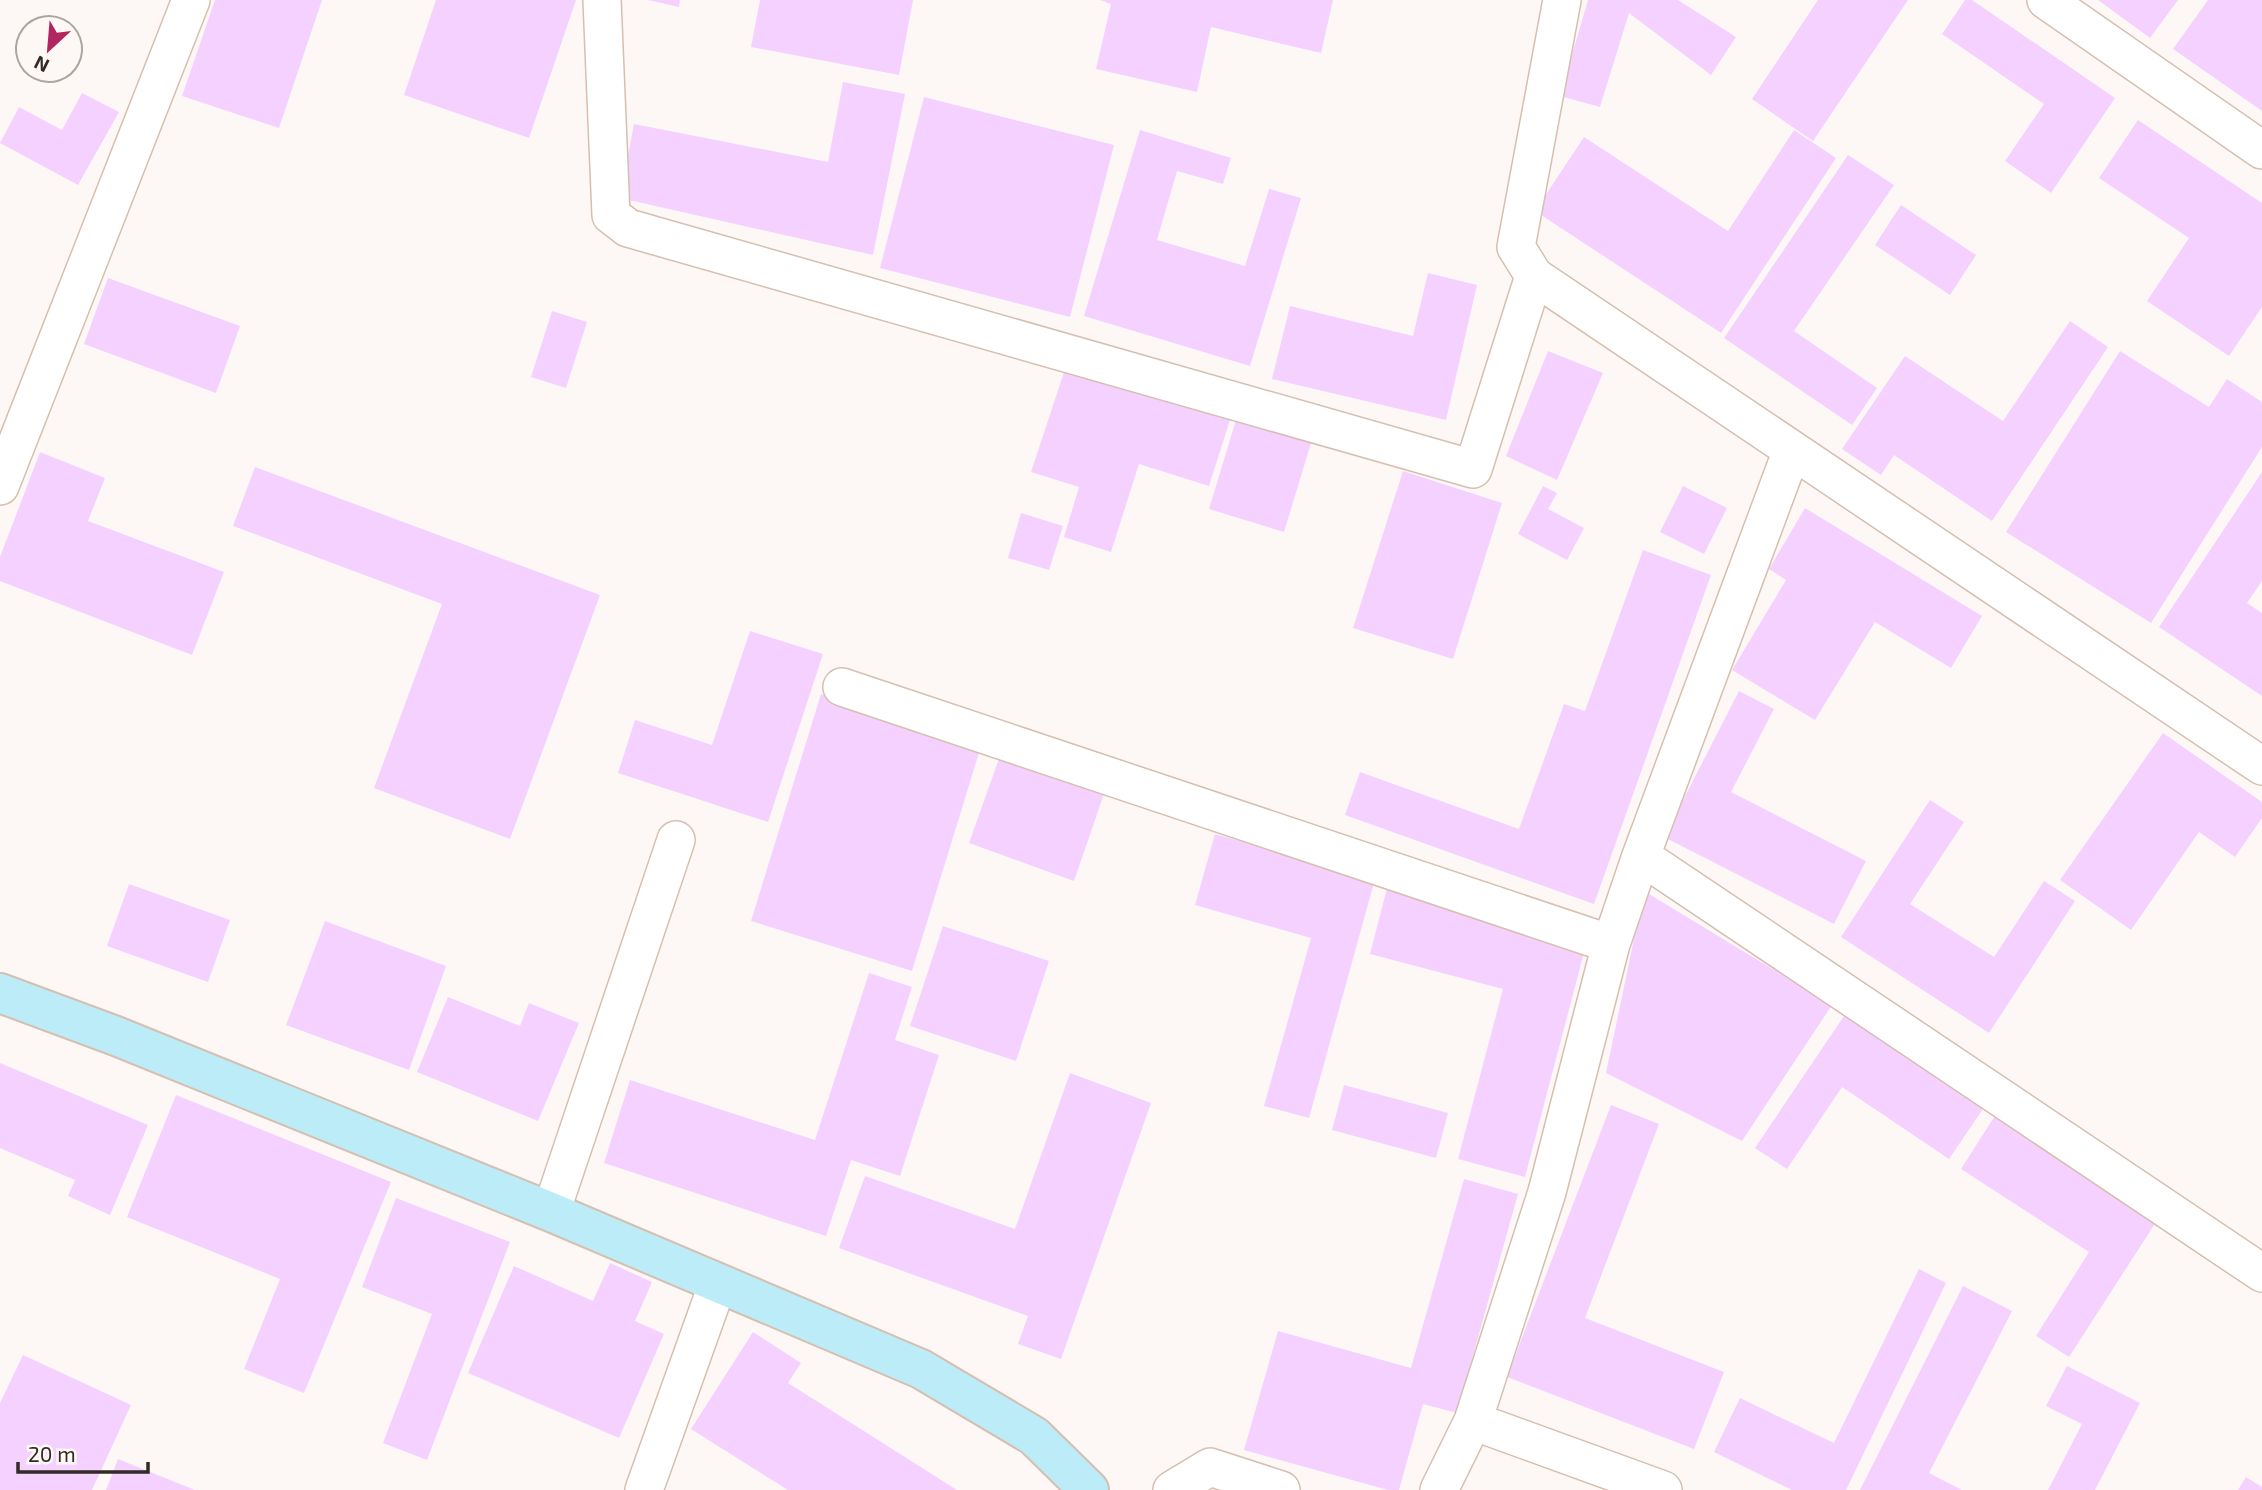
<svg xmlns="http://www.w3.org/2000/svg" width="2262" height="1490" viewBox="0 0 2262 1490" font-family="'Exo 2',sans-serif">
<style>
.building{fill:#f5d1ff}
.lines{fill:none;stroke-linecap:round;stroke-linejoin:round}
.street-casing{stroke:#d6bfb0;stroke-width:40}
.secondary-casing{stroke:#d6bfb0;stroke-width:42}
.street{stroke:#fff;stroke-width:37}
.secondary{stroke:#bbecf7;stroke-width:38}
</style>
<rect width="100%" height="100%" fill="#fdf8f5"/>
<path class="building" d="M215 0H322L279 128 182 96Z
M436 0H576L529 138 404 95Z
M648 0H680L679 7Z
M760 0H913L899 75 751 47Z
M1100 0H1333L1321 53 1211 27 1197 92 1096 69 1111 4Z
M1588 0H1678L1736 37 1711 75 1629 13 1600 107 1560 96Z
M1818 0H1908L1813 141 1752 99Z
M1965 0H1972L2115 98 2051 193 2005 161 2044 104 1942 34Z
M2098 0H2178L2150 38Z
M2208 0H2262V111L2173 49Z
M843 82 905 94 873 255 620 198 634 124 828 162Z
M82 93 119 112 78 185 0 143 19 107 62 130Z
M924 97 1114 145 1070 317 880 268Z
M2138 120 2262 203V307L2229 356 2147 301 2189 238 2099 178Z
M1140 130 1231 158 1223 184 1177 171 1157 240 1245 266 1269 189 1301 198 1250 366 1084 316Z
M1794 130 1836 158 1721 333 1535 211 1584 137 1728 231Z
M1848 155 1894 185 1794 331 1877 388 1852 425 1724 338Z
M1901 205 1976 255 1950 295 1875 245Z
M1428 273 1477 285 1446 420 1272 379 1290 306 1413 336Z
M108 278 240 326 216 393 84 344Z
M552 311 587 322 566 388 531 377Z
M2070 321 2108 347 1992 521 1894 455 1881 475 1842 449 1905 356 2003 421Z
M1548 351 1603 373 1557 480 1506 456Z
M2120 351 2209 407 2227 379 2262 402V447L2151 623 2006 532Z
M1066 366 1230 420 1209 486 1139 464 1111 552 1064 537 1079 487 1031 472Z
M1236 420 1311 443 1284 532 1209 509Z
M40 452 105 478 88 521 224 572 192 655 0 581V557Z
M255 467 600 595 510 839 374 788 442 604 233 526Z
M1403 471 1502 503 1453 659 1353 628Z
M2262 472V581L2247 603 2262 613V696L2159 627Z
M1543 486 1557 493 1548 509 1584 528 1567 560 1518 534Z
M1683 486 1727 508 1704 554 1660 532Z
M1805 508 1982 616 1951 668 1875 622 1815 720 1732 670 1786 580 1769 569Z
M1021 513 1063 526 1049 570 1008 558Z
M1643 550 1711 575 1594 904 1345 815 1360 772 1519 829 1564 704 1585 711Z
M750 631 823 654 768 822 618 773 635 720 712 745Z
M1739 691 1774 709 1731 792 1866 861 1834 924 1664 837Z
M821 694 982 743 912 971 751 921Z
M2163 733 2262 802V818L2235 857 2199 832 2131 930 2060 880Z
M1001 753 1105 791 1074 881 969 843Z
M1930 800 1964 822 1910 904 1994 957 2044 881 2075 901 1989 1033 1841 937Z
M1215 834 1375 879 1309 1118 1264 1106 1311 938 1195 905Z
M129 884 230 920 208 982 107 946Z
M1387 888 1587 941 1525 1177 1458 1159 1503 989 1370 954Z
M1644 891 1832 1005 1742 1141 1606 1073Z
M325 921 446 966 409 1070 286 1025Z
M943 926 1049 961 1016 1061 910 1026Z
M869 973 912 987 895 1040 939 1055 900 1176 851 1160 826 1236 604 1163 630 1080 815 1140Z
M448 997 520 1026 529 1003 579 1023 538 1121 417 1072Z
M1848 1010 1987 1103 1949 1159 1842 1087 1787 1169 1755 1148Z
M0 1063 148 1125 110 1215 68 1196 75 1180 0 1148Z
M1070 1073 1151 1103 1061 1359 1018 1344 1028 1316 839 1248 865 1176 1015 1229Z
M1344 1085 1448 1113 1436 1158 1332 1130Z
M176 1095 391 1182 304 1393 244 1369 280 1279 127 1217Z
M1611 1105 1659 1124 1585 1318 1724 1372 1694 1449 1507 1377Z
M1996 1114 2158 1219 2069 1357 2036 1336 2089 1252 1961 1169Z
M1464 1179 1518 1194 1457 1413 1423 1404 1399 1490H1388L1244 1450 1278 1331 1411 1368Z
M396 1198 510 1242 427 1460 383 1443 432 1314 362 1287Z
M610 1263 652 1282 635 1321 664 1334 619 1438 468 1373 514 1266 593 1301Z
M1919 1269 1946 1283 1846 1490H1792L1714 1452 1740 1398 1834 1443Z
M1963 1286 2012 1311 1929 1473 1962 1490H1860Z
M753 1332 801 1363 788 1383 957 1490H788L691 1429Z
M23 1355 131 1405 92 1490H0V1403Z
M2067 1366 2140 1403 2095 1490H2048L2082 1424 2046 1406Z
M118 1459 195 1490H106Z
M2246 1477 2262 1487V1490H2238Z"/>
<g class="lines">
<defs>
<path id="street" d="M602 0 611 215 628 228 1473 469 1534 276
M1562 0 1516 247 1534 276 2262 766
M2046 0 2262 150
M0 486 191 0
M842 687 1611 944
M1641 856 2262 1273
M551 1212 676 840
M1473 1421 1547 1192 1611 944 1641 856 1792 450
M644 1490 718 1283
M1172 1490 1210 1467 1281 1490
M1439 1490 1473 1421 1663 1490"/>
<path id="secondary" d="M0 993 116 1036 551 1212 921 1369 1034 1436 1089 1490"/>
</defs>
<use href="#street" class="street-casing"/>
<use href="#secondary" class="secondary-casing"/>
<use href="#street" class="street"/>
<use href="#secondary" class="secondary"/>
</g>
<g transform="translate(49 49) rotate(206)"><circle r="33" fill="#fdf8f5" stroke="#aca6a1" stroke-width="2"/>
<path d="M0-5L12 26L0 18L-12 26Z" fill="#b12661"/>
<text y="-10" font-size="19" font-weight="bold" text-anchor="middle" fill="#322a24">N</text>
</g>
<path d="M18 1462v10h130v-10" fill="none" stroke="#322a24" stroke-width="3.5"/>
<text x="28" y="1462" font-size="21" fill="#322a24" stroke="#fdf8f5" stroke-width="5" paint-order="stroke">20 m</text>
</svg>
